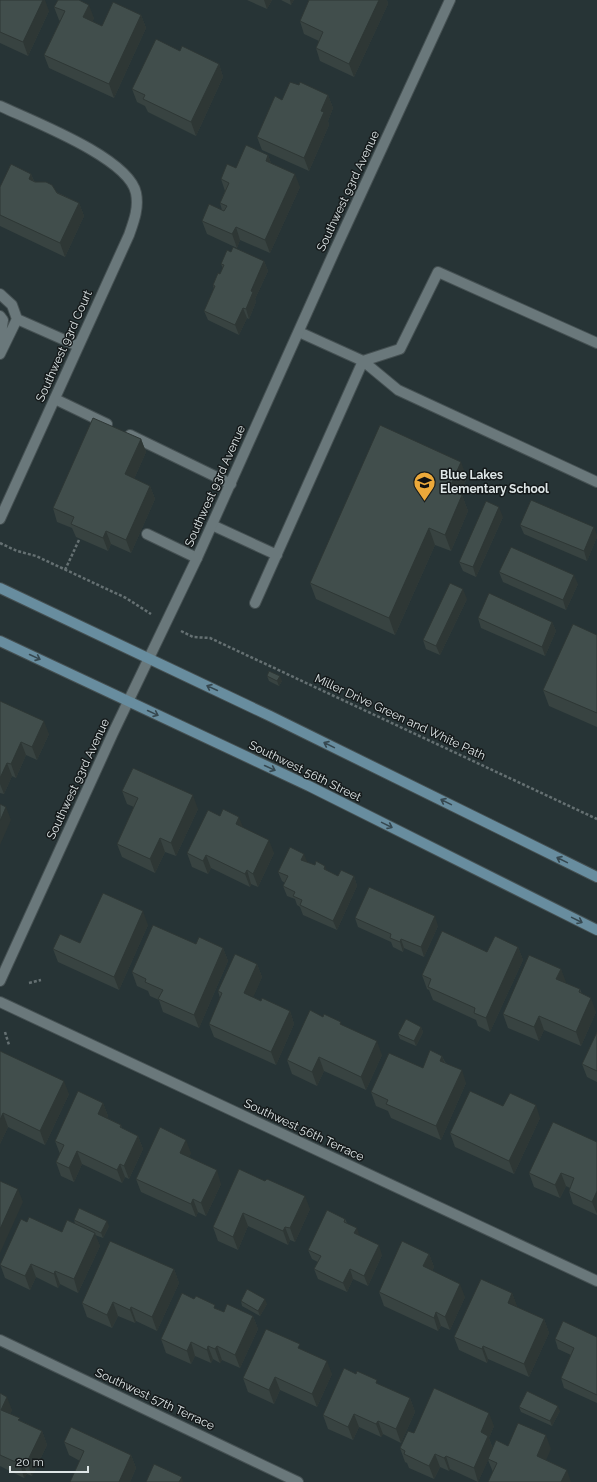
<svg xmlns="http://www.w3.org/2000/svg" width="597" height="1482" viewBox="0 0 597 1482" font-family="Raleway,sans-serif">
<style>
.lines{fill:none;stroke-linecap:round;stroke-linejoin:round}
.service-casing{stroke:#455052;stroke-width:12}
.minor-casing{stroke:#455052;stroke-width:12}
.secondary-casing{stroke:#455052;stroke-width:12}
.path{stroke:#657072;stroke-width:2.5;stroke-dasharray:3 2;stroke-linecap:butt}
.service{stroke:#6a787b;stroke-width:10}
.minor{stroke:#6a787b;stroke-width:10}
.secondary{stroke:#688d9f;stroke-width:10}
.wall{fill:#384341}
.shaded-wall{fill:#2e3735}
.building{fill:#414e4c;stroke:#2e3735}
.oneway{stroke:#364850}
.labels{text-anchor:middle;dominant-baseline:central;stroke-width:3;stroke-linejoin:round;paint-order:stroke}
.street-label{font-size:12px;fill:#dee6e7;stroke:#151a1b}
.poi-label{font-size:12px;font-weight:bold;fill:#dee6e7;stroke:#151a1b;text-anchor:start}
</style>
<rect width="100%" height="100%" fill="#273436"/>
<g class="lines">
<defs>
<path id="service" d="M0 294 12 305 17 319 78 346
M0 316 3 320 0 340
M0 354 17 319
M363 361 400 349 438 272 597 343
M363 361 398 390 597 482
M55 399 107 424
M130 435 231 484
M212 525 277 555
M147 534 197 558
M255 603 363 361 299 332"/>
<path id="minor" d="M0 106C32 121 129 158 136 193 139 208 134 221 129 235L0 519
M0 981 113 733 197 558 335 250 450 0
M0 1002 597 1281
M0 1340 298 1482"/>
<path id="secondary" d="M0 588 270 716 597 877
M0 641 309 786 597 930"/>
</defs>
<use href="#service" class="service-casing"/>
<use href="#minor" class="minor-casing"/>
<use href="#secondary" class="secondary-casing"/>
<path class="path" d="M0 543 17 551 36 556 126 598 151 614
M65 570 79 540
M181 631 193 637 210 638 597 819
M29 983 41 980
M5 1032 9 1045"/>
<use href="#service" class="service"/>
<use href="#minor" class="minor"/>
<use href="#secondary" class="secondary"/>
</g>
<path class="wall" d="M0 0 49 11 28 56 0 43Z
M80 0 94 18 92 22 102 26 141 15 146 28 114 98 49 68 44 55 60 21 59 20 54 7Z
M247 0H272L267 9Z
M281 0H294L291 5Z
M309 0H387L388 4 354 77 320 61 316 48 319 41 304 34 300 21Z
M180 51 219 64 223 77 196 136 148 112 145 106 137 102 132 89Z
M299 85 328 95 333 108 328 121 329 125 309 171 262 150 257 137 282 100Z
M268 155 271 163 300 187 270 253 240 240 237 248 207 234 202 221 222 210 220 203 225 191 221 179 236 168Z
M31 174 34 181 79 203 84 216 65 257 0 226V187Z
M264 261 268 271 255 299 256 302 249 319 247 318 239 335 208 320 204 311 214 289 213 285 220 274 223 268 221 264Z
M141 439 146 452 134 479 150 486 155 499 131 553 111 544 108 551 76 537 72 528 57 522 53 508Z
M467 478 460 494 462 495 468 511 451 551 435 545 395 635 316 599 310 583Z
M503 517 476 577 463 571 459 562Z
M520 525 597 535V537L587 561 524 534Z
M499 572 578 584 566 610 503 582Z
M467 599 440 655 426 649 423 640Z
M478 618 552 622 556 631 545 656 481 628Z
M597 635V727L549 706 543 690Z
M267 676 282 681 279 686 269 681Z
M0 702 49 734 37 760 26 755 16 778 12 776 4 794 0 793Z
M122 791 198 809 176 856 165 852 155 873 122 857 117 844 134 807 127 804Z
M243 827 274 853 258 887 251 884 250 887 211 868 208 874 192 867 187 853Z
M307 862 338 876H354L357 886 337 930 303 915 300 907 297 905 295 899 287 896 283 886 285 883 282 881 278 872Z
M355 918 438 926 424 957 404 948 403 952 393 947 391 942 358 927Z
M148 925 119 990 58 962 53 949 80 943Z
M196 944 223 948 228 961 199 1028 163 1012 159 1000 150 996 148 991 137 986 132 972Z
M518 947 523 960 490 1032 478 1026 476 1020 433 1000 429 990 427 989 422 975 487 952Z
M257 964 262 977 253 997 261 1001 290 1011 294 1024 276 1065 214 1037 209 1024 220 998 218 991Z
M561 969 565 983 580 989 582 994 596 1012 581 1046 544 1030 539 1041 508 1028 503 1014Z
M342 1025 382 1055 366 1090 324 1071 317 1086 292 1074 287 1060Z
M421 1027 423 1032 416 1046 400 1039 398 1034Z
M597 1032V1082L587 1077 582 1064Z
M0 1051 69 1094 45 1145 8 1127 0 1144Z
M442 1056 445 1062 466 1083 441 1140 391 1118 388 1111 376 1106 371 1092 423 1068Z
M103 1103 108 1116 107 1118 121 1125 122 1129 138 1136 143 1149 129 1179 125 1177 122 1183 82 1164 74 1182 61 1176 56 1162 60 1154 55 1141Z
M503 1106 540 1118 514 1174 455 1147 450 1133Z
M597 1142V1215L573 1204 569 1191 570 1188 566 1186 560 1198 534 1187 529 1173Z
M191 1153 189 1157 221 1184 206 1216 198 1212 196 1217 141 1192 136 1179Z
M239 1169 310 1209 295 1242 290 1240 288 1245 248 1226 238 1250 218 1241 213 1227Z
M345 1219 347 1223 360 1236 382 1255 368 1286 353 1279 347 1292 318 1279 314 1269 318 1262 312 1259 308 1250Z
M74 1220 109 1226 103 1238 95 1235 100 1246 78 1293 60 1284 58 1288 36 1277 30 1290 5 1278 0 1264 27 1222 62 1232 75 1224Z
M429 1254 434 1267 432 1271 465 1297 450 1330 441 1326 438 1331 384 1306 379 1292Z
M174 1269 179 1283 157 1331 136 1321 135 1323 118 1316 112 1328 87 1317 82 1303Z
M512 1293 517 1307 544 1319 549 1333 529 1377 488 1359 487 1363 459 1350 454 1337Z
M241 1301 267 1304 260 1316 242 1306Z
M217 1309 224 1312 253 1316 258 1329 240 1368 222 1360 220 1363 213 1359 211 1363 195 1356 191 1364 166 1353 161 1339Z
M597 1337V1403L564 1388 561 1378 571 1355 558 1349 555 1339Z
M301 1349 332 1374 317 1407 280 1390 274 1404 248 1392 243 1378Z
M378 1384 410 1398 415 1412 401 1443 383 1434 381 1437 359 1427 353 1440 328 1429 323 1415Z
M0 1393 12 1410 10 1414 21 1421 42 1431 47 1445 32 1476 27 1474 24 1478 0 1466Z
M519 1407 560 1411 552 1426 521 1412Z
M494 1426 489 1438 493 1449 508 1446 551 1449 493 1472 488 1460 478 1482 450 1469 449 1471 440 1467 434 1479 409 1468 407 1463 405 1462 400 1448 414 1433Z
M64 1442 131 1455 136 1468 130 1482H70L80 1461 69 1455Z"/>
<path class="shaded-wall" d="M43 0H45L49 11 28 56 23 42Z
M264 0H272L267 9Z
M290 0H294L291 5Z
M379 0H387L388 4 354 77 349 64Z
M89 5 94 18 88 31 83 17Z
M141 15 146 28 114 98 109 84Z
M219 64 223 77 196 136 191 122Z
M328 95 333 108 328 121 329 125 309 171 304 158 321 111Z
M268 155 273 169 266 161Z
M31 174 36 187 29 179Z
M295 174 300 187 270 253 265 240Z
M79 203 84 216 65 257 60 243Z
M236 227 240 240 237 248 232 234Z
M264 261 268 271 255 299 256 302 249 319 246 309 251 291Z
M243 308 247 318 239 335 235 325Z
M141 439 146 452 130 488 125 474Z
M461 462 467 478 455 505 449 489Z
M150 486 155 499 131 553 126 540Z
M462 495 468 511 451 551 445 535Z
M499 507 503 517 476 577 473 567Z
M594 527 597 535V537L587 561 584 551Z
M429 528 435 545 395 635 389 618Z
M106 531 111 544 108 551 103 538Z
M574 575 578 584 566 610 563 600Z
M463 589 467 599 440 655 436 646Z
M552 622 556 631 545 656 542 647Z
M280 676 282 681 279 686 277 681Z
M44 721 49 734 37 760 32 747Z
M21 742 26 755 16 778 11 764Z
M7 763 12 776 4 794 0 784V778Z
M193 795 198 809 176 856 171 843Z
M6 807 11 820 0 845V821Z
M239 817 244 830 236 824Z
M160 838 165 852 155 873 150 859Z
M269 840 274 853 258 887 253 874Z
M304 854 308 864 301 860Z
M206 855 211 868 208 874 203 861Z
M325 866 329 875 324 869Z
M247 870 251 884 250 887 245 874Z
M354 876 357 886 337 930 333 921Z
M143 911 148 925 119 990 114 977Z
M435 916 438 926 424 957 421 947Z
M401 939 404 948 403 952 400 942Z
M518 947 523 960 490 1032 486 1018Z
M223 948 228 961 199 1028 194 1015Z
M257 964 262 977 249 1007 244 993Z
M561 969 566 982 561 992 556 979Z
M591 998 596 1012 581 1046 576 1032Z
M290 1011 294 1024 276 1065 271 1052Z
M539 1016 544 1030 539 1041 534 1027Z
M421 1027 423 1032 416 1046 414 1041Z
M377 1041 382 1055 366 1090 361 1077Z
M442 1056 447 1069 440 1061Z
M319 1057 324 1071 317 1086 312 1072Z
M462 1070 466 1083 441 1140 436 1126Z
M64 1081 69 1094 45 1145 40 1131Z
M103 1103 108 1116 103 1127 98 1114Z
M536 1105 540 1118 514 1174 509 1161Z
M3 1113 8 1127 0 1144V1120Z
M138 1136 143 1149 129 1179 124 1166Z
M186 1140 191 1153 185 1167 180 1153Z
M77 1151 82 1164 74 1182 69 1168Z
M120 1164 125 1177 122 1183 117 1170Z
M217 1170 221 1184 206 1216 201 1203Z
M561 1173 566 1186 560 1198 555 1185Z
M18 1189 23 1202 0 1253V1229Z
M597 1191V1214L592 1202Z
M305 1196 310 1209 295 1242 290 1228Z
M193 1199 198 1212 196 1217 191 1204Z
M243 1213 248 1226 238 1250 233 1237Z
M107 1221 109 1226 103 1238 101 1233Z
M285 1227 290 1240 288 1245 283 1231Z
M357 1228 360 1237 354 1233Z
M95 1233 100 1246 78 1293 74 1279Z
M379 1245 382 1255 368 1286 364 1276Z
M429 1254 434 1267 428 1280 423 1266Z
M31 1264 36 1277 30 1290 25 1276Z
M174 1269 179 1283 157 1331 152 1317Z
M350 1269 353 1279 347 1292 343 1283Z
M55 1271 60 1284 58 1288 54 1274Z
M460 1284 465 1297 450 1330 445 1317Z
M512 1293 517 1306 513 1316 508 1303Z
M265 1299 267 1304 260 1316 258 1311Z
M113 1302 118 1316 112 1328 107 1315Z
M131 1307 136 1321 135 1323 130 1310Z
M436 1312 441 1326 438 1331 434 1318Z
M253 1316 258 1329 240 1368 235 1355Z
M544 1319 549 1333 529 1377 524 1364Z
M191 1342 195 1356 191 1364 187 1351Z
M208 1346 213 1359 211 1363 207 1350Z
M217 1346 222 1360 220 1363 215 1349Z
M483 1346 488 1359 487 1363 482 1349Z
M327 1361 332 1374 317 1407 312 1394Z
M275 1377 280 1390 274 1404 269 1390Z
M7 1397 12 1410 6 1423 1 1410Z
M410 1398 415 1412 401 1443 396 1429Z
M558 1406 560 1411 552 1426 550 1421Z
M489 1413 494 1426 489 1438 493 1450 478 1482 474 1468 481 1432Z
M354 1414 359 1427 353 1440 348 1427Z
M378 1421 383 1434 381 1437 376 1424Z
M42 1431 47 1445 32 1476 27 1462Z
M546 1435 551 1449 542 1470 537 1456Z
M435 1454 440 1467 434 1479 429 1466Z
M131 1455 136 1468 130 1482H119Z
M446 1456 450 1469 449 1471 444 1458Z
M22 1460 27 1474 24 1478 20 1464Z
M567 1470 571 1482H561Z
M182 1477 183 1482H179Z"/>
<path class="building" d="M0 0H43L23 42 0 32Z
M58 0H79L89 5 83 17 102 26 113 2 141 15 109 84 44 55 65 11 54 7Z
M309 0H379L349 64 316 48 323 32 300 21Z
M156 39 180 51 182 46 219 64 191 122 143 99 145 95 132 89Z
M290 82 299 85 300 82 328 95 321 111 324 112 304 158 257 137 275 96 282 100Z
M246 145 268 155 266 161 295 174 265 240 236 227 232 234 202 221 209 204 224 211 227 206 220 203 229 183 221 179 227 164 236 168Z
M11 164 31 174 29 179 35 182H46L52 185 57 193 79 203 60 243 0 215V187Z
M233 247 264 261 251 291 253 292 246 309 243 308 235 325 204 311 215 286 213 285 218 273 220 274 224 265 221 264 227 250 231 252Z
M93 418 141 439 125 474 150 486 126 540 106 531 103 538 71 524 74 517 53 508Z
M380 425 461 462 449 489 462 495 445 535 429 528 389 618 310 583Z
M531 500 594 527 584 551 520 525Z
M486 501 499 507 473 567 459 562Z
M511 547 574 575 563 600 499 572Z
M450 583 463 589 436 646 423 640Z
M489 593 552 622 542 647 478 618Z
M573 624 597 635V713L543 690Z
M269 671 280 676 277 681 267 676Z
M0 701 44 721 32 747 21 742 11 764 7 763 0 778Z
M133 768 193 795 171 843 160 838 150 859 117 844 138 798 122 791Z
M0 804 6 807 0 821Z
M223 809 239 817 236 824 269 840 253 874 247 870 245 874 206 855 203 861 187 853 208 810 220 816Z
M290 847 304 854 301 860 315 865 316 861 325 866 324 869 338 876 341 870 354 876 333 921 300 905 302 900 293 896 295 892 283 886 288 876 278 872Z
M369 887 435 916 421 947 401 939 400 942 390 938 391 934 355 918Z
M103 893 143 911 114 977 53 949 60 934 80 943Z
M153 925 196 944 199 937 223 948 194 1015 158 999 163 990 145 982 146 979 132 972Z
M442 931 487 952 495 936 518 947 486 1018 474 1013 475 1008 428 987 431 979 422 975Z
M235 954 257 964 244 993 261 1001 262 998 290 1011 271 1052 209 1024 222 993 218 991Z
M529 955 561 969 556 979 580 989 579 992 591 998 576 1032 539 1016 534 1027 503 1014Z
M310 1010 323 1017 324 1014 341 1022 340 1024 377 1041 361 1077 319 1057 312 1072 287 1060Z
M406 1019 421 1027 414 1041 398 1034Z
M597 1032V1071L582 1064Z
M430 1050 442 1056 440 1061 462 1070 436 1126 386 1104 388 1100 371 1092 389 1053 423 1068Z
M0 1051 64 1081 40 1131 3 1113 0 1120Z
M78 1091 103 1103 98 1114 121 1125 120 1127 138 1136 124 1166 120 1164 117 1170 77 1151 69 1168 56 1162 64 1145 55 1141Z
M470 1091 503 1106 510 1093 536 1105 509 1161 450 1133Z
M553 1122 597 1142V1191L592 1202 569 1191 574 1178 561 1173 555 1185 529 1173Z
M160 1127 186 1140 180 1153 217 1170 201 1203 193 1199 191 1204 136 1179Z
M239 1169 265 1181 267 1179 305 1196 290 1228 285 1227 283 1231 243 1213 233 1237 213 1227Z
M0 1181 18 1189 0 1229Z
M79 1208 107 1221 101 1233 74 1220Z
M327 1210 345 1219 344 1222 357 1228 354 1233 379 1245 364 1276 350 1269 343 1283 314 1269 321 1256 308 1250Z
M29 1217 62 1232 67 1220 95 1233 74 1279 55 1271 54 1274 31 1264 25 1276 0 1265 21 1219 27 1222Z
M110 1241 174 1269 152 1317 131 1307 130 1310 113 1302 107 1315 82 1303Z
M402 1241 429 1254 423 1266 460 1284 445 1317 436 1312 434 1318 379 1292Z
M481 1279 512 1293 508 1303 544 1319 524 1364 483 1346 482 1349 454 1337Z
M247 1289 265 1299 258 1311 241 1301Z
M182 1293 194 1299 196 1296 215 1305 214 1308 224 1312 227 1304 253 1316 235 1355 217 1346 215 1349 208 1346 207 1350 191 1342 187 1351 161 1339Z
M563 1321 597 1337V1395L561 1378 574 1348 555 1339Z
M266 1329 300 1344 298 1348 327 1361 312 1394 275 1377 269 1390 243 1378Z
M344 1368 356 1374 357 1371 377 1380 376 1383 410 1398 396 1429 378 1421 376 1424 354 1414 348 1427 323 1415Z
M434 1388 489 1413 481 1432 488 1436 474 1468 446 1456 444 1458 435 1454 429 1466 404 1454 405 1451 400 1448 408 1431 414 1433Z
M527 1391 558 1406 550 1421 519 1407Z
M0 1393 7 1397 1 1410 20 1418 18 1420 42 1431 27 1462 22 1460 20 1464 0 1455Z
M518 1423 546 1435 537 1456 567 1470 561 1482H488L497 1463 488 1459 496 1440 508 1446Z
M71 1427 131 1455 119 1482H70L84 1451 64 1442Z
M154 1464 182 1477 179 1482H146Z"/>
<defs><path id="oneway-shaft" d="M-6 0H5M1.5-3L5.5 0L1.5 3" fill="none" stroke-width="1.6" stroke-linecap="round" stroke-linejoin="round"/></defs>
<g class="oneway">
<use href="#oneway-shaft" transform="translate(35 657) rotate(25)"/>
<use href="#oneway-shaft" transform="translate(212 688) rotate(-155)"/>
<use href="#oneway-shaft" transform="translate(153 713) rotate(25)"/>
<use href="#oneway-shaft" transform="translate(329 745) rotate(-154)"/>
<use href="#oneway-shaft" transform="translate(270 768) rotate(25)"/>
<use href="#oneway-shaft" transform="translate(446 802) rotate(-154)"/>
<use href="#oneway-shaft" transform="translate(387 825) rotate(26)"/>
<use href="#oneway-shaft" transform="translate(562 860) rotate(-154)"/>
<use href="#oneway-shaft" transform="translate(577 920) rotate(26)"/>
</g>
<defs>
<symbol id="school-pin" viewBox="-11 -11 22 30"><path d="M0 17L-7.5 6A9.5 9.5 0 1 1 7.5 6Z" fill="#eca93a" stroke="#151a1b"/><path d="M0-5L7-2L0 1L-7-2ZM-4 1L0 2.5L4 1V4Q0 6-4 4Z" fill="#111"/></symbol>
</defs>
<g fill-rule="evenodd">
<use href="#school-pin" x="412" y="470" width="25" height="34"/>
</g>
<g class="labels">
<g class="street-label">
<text transform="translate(348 191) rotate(-65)">Southwest 93rd Avenue</text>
<text transform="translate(64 346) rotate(-66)">Southwest 93rd Court</text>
<text transform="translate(215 486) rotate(-66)">Southwest 93rd Avenue</text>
<text transform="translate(400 717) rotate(25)">Miller Drive Green and White Path</text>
<text transform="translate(305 771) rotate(26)">Southwest 56th Street</text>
<text transform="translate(78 779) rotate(-65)">Southwest 93rd Avenue</text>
<text transform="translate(304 1130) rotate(25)">Southwest 56th Terrace</text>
<text transform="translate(155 1399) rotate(25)">Southwest 57th Terrace</text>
</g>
<g class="poi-label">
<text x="440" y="475">Blue Lakes<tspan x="440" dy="14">Elementary School</tspan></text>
</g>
</g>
<path d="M10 1466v6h78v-6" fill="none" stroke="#dee6e7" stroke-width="2"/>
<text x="16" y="1466" font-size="12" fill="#dee6e7" stroke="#151a1b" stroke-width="3" paint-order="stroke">20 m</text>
</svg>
